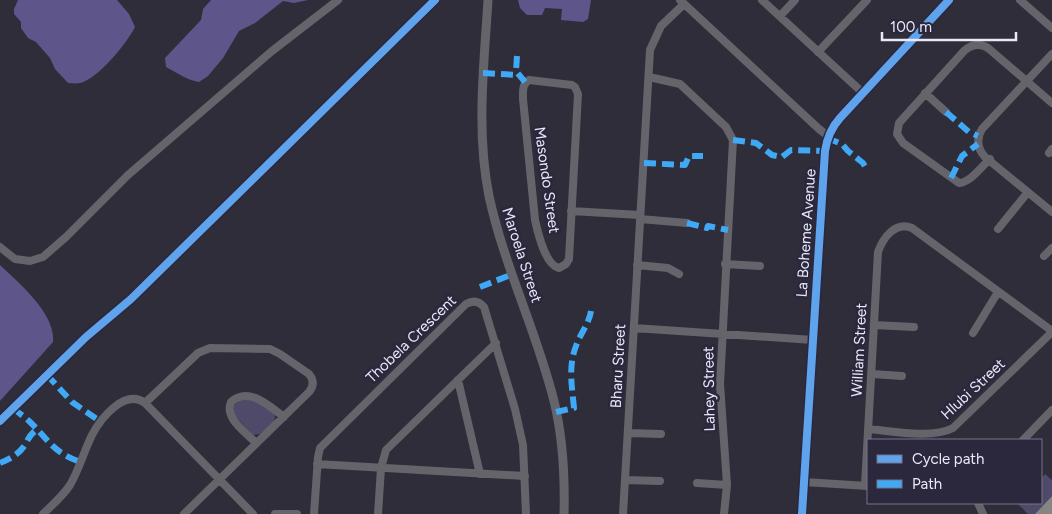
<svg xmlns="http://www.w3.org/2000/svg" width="1052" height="514" viewBox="0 0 1052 514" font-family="Figtree,sans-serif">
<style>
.green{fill:#4f4a6a}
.water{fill:#5e568b}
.building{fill:#878584}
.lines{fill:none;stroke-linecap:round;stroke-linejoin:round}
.minor{stroke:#65646b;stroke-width:8}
.tertiary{stroke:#65646b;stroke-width:9}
.quiet{stroke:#3fa9f5;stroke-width:6;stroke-dasharray:12 6;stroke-linecap:butt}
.cycleway-casing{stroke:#2b283e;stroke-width:11}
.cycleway{stroke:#60a3ed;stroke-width:8}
.labels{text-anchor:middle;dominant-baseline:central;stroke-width:5;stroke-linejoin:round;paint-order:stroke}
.street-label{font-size:15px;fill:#e9e8f7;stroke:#2b283e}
</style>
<rect width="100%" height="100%" fill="#2e2d39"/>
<path class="green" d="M242 399C254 400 268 405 275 415L274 422 260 434 253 435 234 415V405Z
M1045 474 1052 480V496L1035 514H1028L1017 503H1041V479Z"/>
<path class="water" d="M18 0H117L129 14 135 27C127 43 98 79 80 83 77 84 72 83 68 83L55 69 50 58 36 42 28 38 21 28V22L14 14V9Z
M211 0H308L294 3 283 1 255 23 239 31 223 58 208 76 199 82C187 80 177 73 166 67L165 58 201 20 203 9Z
M518 0H591L588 19 583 22 561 20 562 9 545 8 542 15H527L520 8Z
M0 265C19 283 56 314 53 342L0 401Z"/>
<path class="building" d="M1052 496V514H1035Z"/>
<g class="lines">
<path class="minor" d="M680 0 819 129 828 136
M762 0 863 93
M1020 0 1052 28
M780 16 795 0
M818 52 867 0
M1052 54 982 129C976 139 977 148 985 157L1052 212
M649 77 680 84 726 127 733 140 720 384 727 485 724 514
M529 80 572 85 575 87 578 94 569 259 566 264 559 268C545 265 538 233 535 220L523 99C523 91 522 84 529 80Z
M925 93 946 112
M1049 153 1052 149
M990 159C981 167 971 182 959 183L903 143 897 134 899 123 964 51C972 44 980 43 988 48L1052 103
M571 211 640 215
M640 219 687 223
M998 229 1028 192
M0 247 15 259 30 261 43 257 66 237 128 175 272 51 338 0
M1044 256 1052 248
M725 264 760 266
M637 265 668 268 679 274
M874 325 914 327
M634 328 813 340
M973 333 998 292
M872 374 902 376
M458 380 480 474
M145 403 198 353 210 348 270 349 280 354 309 374C314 380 314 386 309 392L184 514
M0 421 86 337 131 299 435 0
M868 429C892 431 932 439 953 428L1052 332
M628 433 661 434
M1023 440 1052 410
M256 443C246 432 224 419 231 402 249 386 269 406 284 417
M317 464 525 476
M625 480 660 481
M804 482 868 486
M697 483 727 485
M865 485 878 252C883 238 895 221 912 228L1052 331
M978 503 983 514
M43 514C52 505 63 496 70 485 79 470 84 451 92 435 101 418 125 388 145 403L253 514
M275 514H297
M314 514 318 457 320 448 466 304C473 300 479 301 484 307L515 409 523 445 526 514
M378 514 381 468 386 450 496 343
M623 514 650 50 661 26 684 4"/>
<path class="tertiary" d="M488 0C484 65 476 131 489 196 504 266 537 332 554 401 563 438 565 476 564 514
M802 514 825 151C827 138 831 128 840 118L949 0"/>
<path class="quiet" d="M517 56 516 71 525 82
M483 73 519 75
M946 112 969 132 978 136
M827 138 842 144 848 151 863 163 866 168
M733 140 756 143 772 155 782 157 791 150 825 151
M644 163 685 165 689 156H703
M951 178 962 156 978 144
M687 223 707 228 708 226 728 230
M480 287 513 274
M47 375 72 402 101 422
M13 408C18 413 24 416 29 421 47 438 53 453 81 462
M556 412 574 408C572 387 568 366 576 346 580 334 589 324 591 311
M0 463C10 459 21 453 26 443 29 437 31 434 36 430"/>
<defs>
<path id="cycleway" d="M0 421 86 337 131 299 435 0
M802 514 825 151C827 138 831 128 840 118L949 0"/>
</defs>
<use href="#cycleway" class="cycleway-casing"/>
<use href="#cycleway" class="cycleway"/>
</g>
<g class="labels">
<g class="street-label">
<text transform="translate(547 180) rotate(82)">Masondo Street</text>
<text transform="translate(806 233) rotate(-86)">La Boheme Avenue</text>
<text transform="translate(522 255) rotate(72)">Maroela Street</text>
<text transform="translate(411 339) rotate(-44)">Thobela Crescent</text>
<text transform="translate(859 350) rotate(-87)">William Street</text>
<text transform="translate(618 366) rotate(-87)">Bharu Street</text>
<text transform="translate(709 389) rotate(-91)">Lahey Street</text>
<text transform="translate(973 389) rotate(-43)">Hlubi Street</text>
</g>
</g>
<rect x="867" y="439" width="175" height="65" fill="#2b283e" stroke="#777588"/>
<rect x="877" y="455" width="25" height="8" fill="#60a3ed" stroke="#777588"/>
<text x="912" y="464" font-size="15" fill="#e9e8f7">Cycle path</text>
<rect x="877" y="480" width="25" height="8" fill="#3fa9f5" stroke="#777588"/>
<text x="912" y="489" font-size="15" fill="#e9e8f7">Path</text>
<path d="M882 32v8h134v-8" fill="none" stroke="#e9e8f7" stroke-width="2.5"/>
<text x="890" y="32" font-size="15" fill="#e9e8f7" stroke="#2b283e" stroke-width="4" paint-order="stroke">100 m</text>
</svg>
